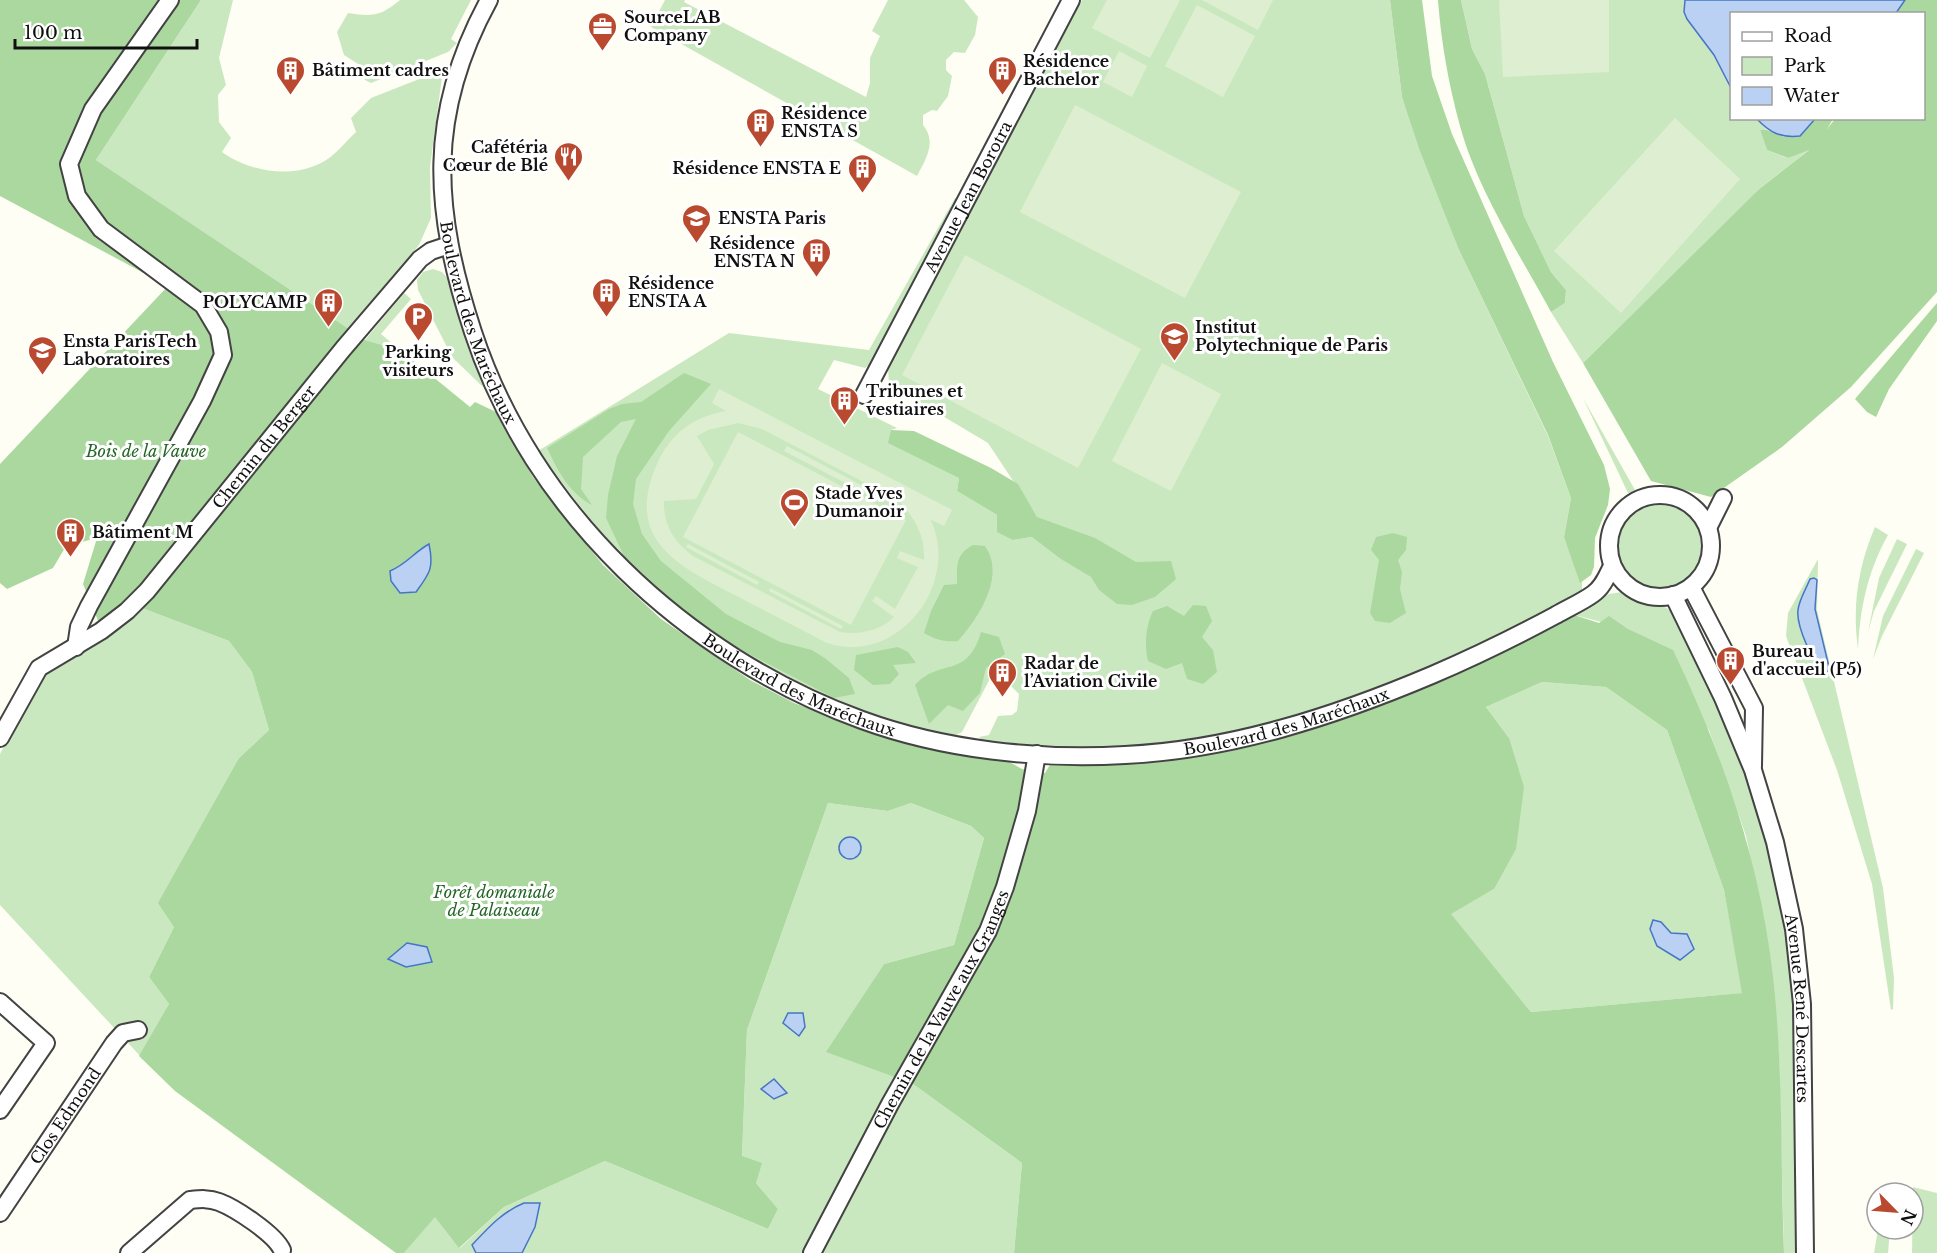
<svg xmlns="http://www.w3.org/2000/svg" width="1937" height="1253" viewBox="0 0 1937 1253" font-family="'Libre Baskerville',serif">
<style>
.green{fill:#cae8bf}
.forest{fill:#abd89f;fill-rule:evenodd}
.pitch{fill:#ddefd0;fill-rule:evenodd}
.water{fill:#bbd1f3;stroke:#4675c6;stroke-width:1.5}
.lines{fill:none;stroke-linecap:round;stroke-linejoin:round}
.minor-casing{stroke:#434343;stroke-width:20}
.minor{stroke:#fff;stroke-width:16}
.labels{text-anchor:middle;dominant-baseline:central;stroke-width:6;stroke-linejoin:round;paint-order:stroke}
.poi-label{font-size:16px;font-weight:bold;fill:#101010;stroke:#fff;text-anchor:start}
.street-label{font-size:16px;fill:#101010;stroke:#fff}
.park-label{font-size:16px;font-style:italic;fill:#236525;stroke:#fff}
</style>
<rect width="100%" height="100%" fill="#fefef4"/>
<path class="green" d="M201 0H233L219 58 226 85 218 95 219 122 231 138 222 152C248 171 290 179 321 163 334 157 346 141 356 132L351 118 371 98 432 74 442 77 430 167 431 218 419 245 349 330 96 160Z
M400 0H471L451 39 457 43 448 52 371 83 365 80 358 64 344 55 337 32 348 13C372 17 381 16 400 0Z
M665 0H685L684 2 866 97 870 83V58L880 36 872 31 888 0H964L978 17 975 35 965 53 954 52 946 60V70L952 76 948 96 937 111 932 110 923 115V125C937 142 926 159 917 176L651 27Z
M1082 0H1390L1402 97 1459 250 1548 436 1571 498 1564 537 1582 582V593C1539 615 1497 640 1453 659 1302 725 1149 763 984 742L979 737 989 735 998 716 1012 715 1017 711 1019 694 1008 683 1009 675 995 669 962 732 954 736C932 731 909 727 887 720 795 689 704 641 636 571 600 534 569 492 538 451L729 333 869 350 955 198 960 201 878 359 865 368 834 360 818 389 897 428 891 430 959 478 957 491 997 515 1013 540 1032 537 1037 517 988 443 889 384 888 367Z
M1461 0H1685L1687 19 1714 55 1731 88 1732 118 1757 119 1767 130H1760L1767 150 1787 158 1811 148 1758 190 1583 363 1551 312 1565 303 1566 290 1551 272 1524 216 1485 74 1472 49Z
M433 269 442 272 452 283 485 380 483 387 452 357 418 290 417 280 423 272Z
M404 293 411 299 381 334 400 350 365 340Z
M1583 398 1635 490 1633 495 1628 493Z
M1615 546a45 45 0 1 1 90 0a45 45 0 1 1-90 0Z
M1875 527 1888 535C1868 571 1860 607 1858 649 1852 606 1858 567 1875 527Z
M1897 539 1907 544 1874 611 1868 632 1879 578Z
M1916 549 1924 553 1882 636 1873 659 1883 616Z
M1818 559 1817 610 1883 888 1894 978 1893 1009 1891 1010 1872 884 1837 770 1786 636 1788 613Z
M1622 592C1637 600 1660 601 1672 612 1688 625 1713 687 1721 708 1749 778 1774 847 1785 921 1803 1031 1799 1143 1801 1253H1784L1779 1055 1770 954 1746 836 1709 730 1628 629 1571 614 1603 595Z
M142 608 229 641 252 672 269 730 239 758 174 927 149 977 169 1004 142 1058 0 905V754L36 684 51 666 127 621Z
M1542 682 1606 687 1667 730 1724 890 1743 993 1531 1012 1450 914 1494 889 1509 738 1486 707Z
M828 803 888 811 911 803 971 826 984 838 954 945 884 964 827 1052 913 1084 1022 1163 1014 1253H404L435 1216 460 1248 504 1207 605 1161 768 1229 778 1209 756 1183 742 1157 747 1030Z
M1913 1187 1937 1193V1253H1912Z
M1878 1229H1890L1888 1253H1874Z"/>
<path class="forest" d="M0 0H201L96 160 365 340 400 350 470 407 475 402 496 412 533 477 603 565 661 619 750 680 794 703 866 730 931 750 1006 760 1022 769 1045 773 1051 763 1272 740 1357 714 1467 670 1522 643 1571 614 1599 623 1609 616 1628 629 1673 650C1719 746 1755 847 1770 953 1784 1052 1780 1153 1784 1253H1014L1022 1163 913 1084 826 1052 884 964 954 945 984 838 971 826 911 803 888 811 828 803 747 1030 742 1156 762 1163 756 1183 778 1209 768 1229 605 1161 504 1207 459 1248 435 1217 404 1253H396L175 1091 139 1056 169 1004 149 977 174 927 158 903 239 758 269 730 252 672 229 641 142 608 134 596 99 623 83 584 97 538 66 546 53 568 7 589 0 583V464L168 286 0 196ZM1542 682 1606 687 1667 730 1724 890 1742 993 1531 1012 1451 914 1494 889 1516 849 1524 787 1509 738 1486 707Z
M1390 0H1422L1432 76 1452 134 1553 362 1604 465 1610 489 1608 505 1595 538 1594 567 1591 575 1580 583 1564 537 1571 498 1548 435 1459 250 1420 151 1402 97Z
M1438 0H1461L1472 49 1485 74 1524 216 1551 272 1566 290 1565 303 1551 312C1520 255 1477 189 1460 126 1449 86 1441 42 1438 0Z
M1905 0H1937V292L1851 387 1782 447 1711 497 1651 481 1583 363 1758 190 1809 150 1788 158 1767 150 1760 130H1767L1784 137 1800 136 1815 119H1833L1827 129 1835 119 1924 118V14L1896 13Z
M1937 303V321L1889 389 1876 417 1867 412 1855 399Z
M684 373 711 384 669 431 636 479 633 504 642 534 661 561 726 614 780 642 812 650 826 659 849 678 855 694 834 698 726 642 690 617 624 556 606 518 608 495 617 456 636 419 621 422 583 457 581 489 592 505C569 493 558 471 547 448L609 409 622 404 641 402Z
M891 430 914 431 991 468 1018 484 1037 517 1095 538 1136 562 1171 561 1176 579 1155 597 1132 605 1117 604 1099 590 1091 577 1061 559 1032 537 1013 540 997 532V515L957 491 959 478 888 443Z
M1393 533 1407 537 1406 550 1398 560 1402 572 1400 589 1406 613 1390 623 1375 621 1370 613 1379 560 1371 550 1376 537Z
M973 545 985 546C1006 576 979 617 958 641 944 642 936 640 924 633L931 611 944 585 957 584C957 567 955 554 973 545Z
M1193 605 1206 606 1212 621 1202 637 1213 650 1217 672 1203 684 1187 679 1182 663 1166 669 1148 661C1144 645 1146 625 1153 611L1167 606 1184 616Z
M981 632 999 637 1005 654 986 668 980 693 963 711 948 705 929 724 915 685C941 657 967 680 981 632Z
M898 647 908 652 916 663 893 665 899 674 890 684 873 685 854 670 856 655Z"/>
<path class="pitch" d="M1107 0H1180L1150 58 1092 28Z
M1202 0H1273L1258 30Z
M1499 0H1609V72L1503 77Z
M1197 5 1255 36 1223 97 1165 66Z
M1119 51 1147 66 1132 97 1103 82Z
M1075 105 1241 192 1185 298 1020 212Z
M1675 118 1740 179 1621 313 1554 251Z
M965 255 1141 349 1078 468 902 375Z
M1162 363 1221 394 1171 491 1112 461Z
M719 389 952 510 944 526 931 520C936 533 940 547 938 561 934 616 881 661 827 643 797 627 767 612 737 596 680 567 623 541 657 464 671 433 693 417 726 411L712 403ZM738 423 762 429 898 500C915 518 925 535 924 560L900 551 897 558 918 567 895 609 876 596 872 601 894 617C880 631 859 635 840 632L693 556C674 542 663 525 664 501L696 499 714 464 697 436 708 430Z
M738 432 906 520 851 625 683 537Z
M787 446 884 497 882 502 784 451Z
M688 544 759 582 757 585 686 547Z
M770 588 843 626 841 629 769 591Z"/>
<path class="water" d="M1685 0H1905L1896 13 1732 14 1731 88 1714 55 1687 19 1684 12Z
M1757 119H1815L1800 136C1781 138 1770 133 1757 119Z
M429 544C434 568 430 573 416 592L400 593 391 581 390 571C407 564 413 553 429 544Z
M1814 578 1817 580 1815 609 1829 667 1827 675C1814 668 1796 625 1798 610 1799 600 1806 589 1810 579Z
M839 848a11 11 0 1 1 22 0a11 11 0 1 1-22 0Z
M1653 920 1661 922 1671 933 1687 934 1694 949 1680 960 1657 946 1650 929Z
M407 943 427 947 432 962 406 967 388 959Z
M788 1013H803L805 1027 799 1036 783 1023Z
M774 1079 787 1093 774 1099 761 1089Z
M524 1203H540L535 1227 522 1253H476L472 1245C488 1228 502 1212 524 1203Z"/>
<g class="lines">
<defs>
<g id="minor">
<path id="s1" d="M489 0C426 115 433 210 473 332 532 512 686 656 862 720 944 750 1039 760 1125 755 1231 750 1335 716 1432 675 1474 657 1515 637 1556 615 1568 608 1582 602 1593 594 1603 587 1607 576 1612 566"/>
<path id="s2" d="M864 395 1071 0"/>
<circle cx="1660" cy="546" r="51"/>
<path d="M1708 528 1723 498"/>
<path d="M1691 587 1754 708 1753 766"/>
<path id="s3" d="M1673 595 1723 698 1753 770 1775 842 1794 929 1802 1004 1805 1253"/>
<path d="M76 647 79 627 89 606 202 401 223 355 219 332 203 305 101 229 77 196 69 164 93 109 170 0"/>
<path id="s4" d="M0 738 39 668 101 631 127 611 147 591 343 349 420 259 431 251 449 245"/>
<path d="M0 1002 46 1043 0 1110"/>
<path id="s5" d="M0 1213 114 1043 123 1033 138 1030"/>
<path d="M129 1253 190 1200C200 1199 209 1198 219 1202 235 1208 275 1234 282 1250"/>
<path id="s6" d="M812 1253 890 1104 988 931 1005 887 1027 811 1037 754"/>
</g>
</defs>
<use href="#minor" class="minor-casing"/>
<use href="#minor" class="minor"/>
</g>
<defs>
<symbol id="office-pin" viewBox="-11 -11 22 30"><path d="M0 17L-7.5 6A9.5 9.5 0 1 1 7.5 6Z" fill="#b9492f" stroke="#fff"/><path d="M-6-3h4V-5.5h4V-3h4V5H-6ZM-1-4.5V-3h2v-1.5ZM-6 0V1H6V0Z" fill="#fff"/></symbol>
<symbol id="building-pin" viewBox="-11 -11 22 30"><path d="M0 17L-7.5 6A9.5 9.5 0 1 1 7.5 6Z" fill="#b9492f" stroke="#fff"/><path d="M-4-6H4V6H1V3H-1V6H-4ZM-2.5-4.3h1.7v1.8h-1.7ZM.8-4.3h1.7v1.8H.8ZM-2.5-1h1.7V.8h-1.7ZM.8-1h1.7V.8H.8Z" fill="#fff"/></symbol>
<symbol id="restaurant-pin" viewBox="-11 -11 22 30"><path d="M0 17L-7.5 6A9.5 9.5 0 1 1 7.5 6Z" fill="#b9492f" stroke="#fff"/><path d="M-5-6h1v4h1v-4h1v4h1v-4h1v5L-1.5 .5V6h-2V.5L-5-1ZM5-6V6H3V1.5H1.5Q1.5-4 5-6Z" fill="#fff"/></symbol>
<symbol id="university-pin" viewBox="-11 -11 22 30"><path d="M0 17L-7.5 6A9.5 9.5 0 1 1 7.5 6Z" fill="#b9492f" stroke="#fff"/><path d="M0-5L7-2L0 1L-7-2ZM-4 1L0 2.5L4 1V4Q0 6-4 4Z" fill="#fff"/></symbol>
<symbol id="parking-pin" viewBox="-11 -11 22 30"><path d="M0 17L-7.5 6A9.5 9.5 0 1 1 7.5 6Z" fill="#b9492f" stroke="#fff"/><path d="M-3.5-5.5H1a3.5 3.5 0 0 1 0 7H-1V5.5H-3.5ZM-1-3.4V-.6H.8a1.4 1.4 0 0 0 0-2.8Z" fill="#fff"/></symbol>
<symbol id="stadium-pin" viewBox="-11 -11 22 30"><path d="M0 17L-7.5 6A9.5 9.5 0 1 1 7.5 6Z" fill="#b9492f" stroke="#fff"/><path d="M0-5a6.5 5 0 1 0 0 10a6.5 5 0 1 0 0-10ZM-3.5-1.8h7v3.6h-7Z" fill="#fff"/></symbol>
</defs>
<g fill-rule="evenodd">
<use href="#office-pin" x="586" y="10" width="33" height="45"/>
<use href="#building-pin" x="274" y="54" width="33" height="45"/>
<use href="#building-pin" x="986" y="54" width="33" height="45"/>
<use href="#building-pin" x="744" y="106" width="33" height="45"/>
<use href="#restaurant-pin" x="552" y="140" width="33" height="45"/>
<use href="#building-pin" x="846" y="152" width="33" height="45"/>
<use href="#university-pin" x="680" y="202" width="33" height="45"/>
<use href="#building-pin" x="800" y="236" width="33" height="45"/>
<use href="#building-pin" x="590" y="276" width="33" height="45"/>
<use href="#building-pin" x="312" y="286" width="33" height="45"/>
<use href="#parking-pin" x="402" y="300" width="33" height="45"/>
<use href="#university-pin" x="1158" y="320" width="33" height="45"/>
<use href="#university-pin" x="26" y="334" width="33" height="45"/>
<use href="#building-pin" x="828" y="384" width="33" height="45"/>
<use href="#stadium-pin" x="778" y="486" width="33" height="45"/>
<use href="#building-pin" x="54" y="516" width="33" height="45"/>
<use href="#building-pin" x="1714" y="644" width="33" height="45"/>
<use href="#building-pin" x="986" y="656" width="33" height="45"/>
</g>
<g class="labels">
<g class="poi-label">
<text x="624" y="17">SourceLAB<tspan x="624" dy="18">Company</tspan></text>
<text x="1023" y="61">Résidence<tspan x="1023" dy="18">Bachelor</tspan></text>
<text x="312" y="70">Bâtiment cadres</text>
<text x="781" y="113">Résidence<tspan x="781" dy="18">ENSTA S</tspan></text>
<text x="548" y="147" text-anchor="end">Cafétéria<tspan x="548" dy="18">Cœur de Blé</tspan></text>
<text x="841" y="168" text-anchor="end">Résidence ENSTA E</text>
<text x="718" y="218">ENSTA Paris</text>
<text x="795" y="243" text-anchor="end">Résidence<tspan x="795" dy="18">ENSTA N</tspan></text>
<text x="628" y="283">Résidence<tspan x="628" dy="18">ENSTA A</tspan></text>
<text x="307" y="302" text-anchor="end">POLYCAMP</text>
<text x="1195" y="327">Institut<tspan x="1195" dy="18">Polytechnique de Paris</tspan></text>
<text x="63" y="341">Ensta ParisTech<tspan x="63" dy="18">Laboratoires</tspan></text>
<text x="418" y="352" text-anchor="middle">Parking<tspan x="418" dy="18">visiteurs</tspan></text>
<text x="866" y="391">Tribunes et<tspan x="866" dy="18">vestiaires</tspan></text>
<text x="815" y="493">Stade Yves<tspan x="815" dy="18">Dumanoir</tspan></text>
<text x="92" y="532">Bâtiment M</text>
<text x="1752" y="651">Bureau<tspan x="1752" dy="18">d'accueil (P5)</tspan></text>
<text x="1024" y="663">Radar de<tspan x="1024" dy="18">l’Aviation Civile</tspan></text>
</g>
<g class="street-label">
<text stroke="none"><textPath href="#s2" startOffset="224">Avenue Jean Borotra</textPath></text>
<text stroke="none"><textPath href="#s1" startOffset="336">Boulevard des Maréchaux</textPath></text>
<text stroke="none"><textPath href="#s4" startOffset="399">Chemin du Berger</textPath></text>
<text stroke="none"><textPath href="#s1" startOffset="840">Boulevard des Maréchaux</textPath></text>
<text stroke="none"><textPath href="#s1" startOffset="1344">Boulevard des Maréchaux</textPath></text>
<text stroke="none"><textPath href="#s6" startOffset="276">Chemin de la Vauve aux Granges</textPath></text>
<text stroke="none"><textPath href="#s3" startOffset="436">Avenue René Descartes</textPath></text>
<text stroke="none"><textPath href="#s5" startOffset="117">Clos Edmond</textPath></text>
</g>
<g class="park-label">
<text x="146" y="451">Bois de la Vauve</text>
<text x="494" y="892">Forêt domaniale<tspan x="494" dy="18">de Palaiseau</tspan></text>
</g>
</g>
<rect x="1730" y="12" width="195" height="108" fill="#ffffff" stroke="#9f9f9f" stroke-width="1.5"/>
<rect x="1742" y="32" width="30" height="9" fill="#ffffff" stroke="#9f9f9f" stroke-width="1.5"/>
<text x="1784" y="42" font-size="18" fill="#101010">Road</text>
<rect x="1742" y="57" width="30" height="18" fill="#cae8bf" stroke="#9f9f9f" stroke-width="1.5"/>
<text x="1784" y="72" font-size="18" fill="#101010">Park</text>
<rect x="1742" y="87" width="30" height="18" fill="#bbd1f3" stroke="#9f9f9f" stroke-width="1.5"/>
<text x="1784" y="102" font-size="18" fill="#101010">Water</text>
<g transform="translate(1895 1211) rotate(115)"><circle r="28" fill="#ffffff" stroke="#9f9f9f" stroke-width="1.5"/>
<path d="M0-4.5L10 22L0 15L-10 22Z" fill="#b9492f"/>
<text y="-9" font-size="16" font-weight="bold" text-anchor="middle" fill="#101010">N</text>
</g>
<path d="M15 39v9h182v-9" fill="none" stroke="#101010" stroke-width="3"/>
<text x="24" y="39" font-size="18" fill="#101010" stroke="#ffffff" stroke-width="4.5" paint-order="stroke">100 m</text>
</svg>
